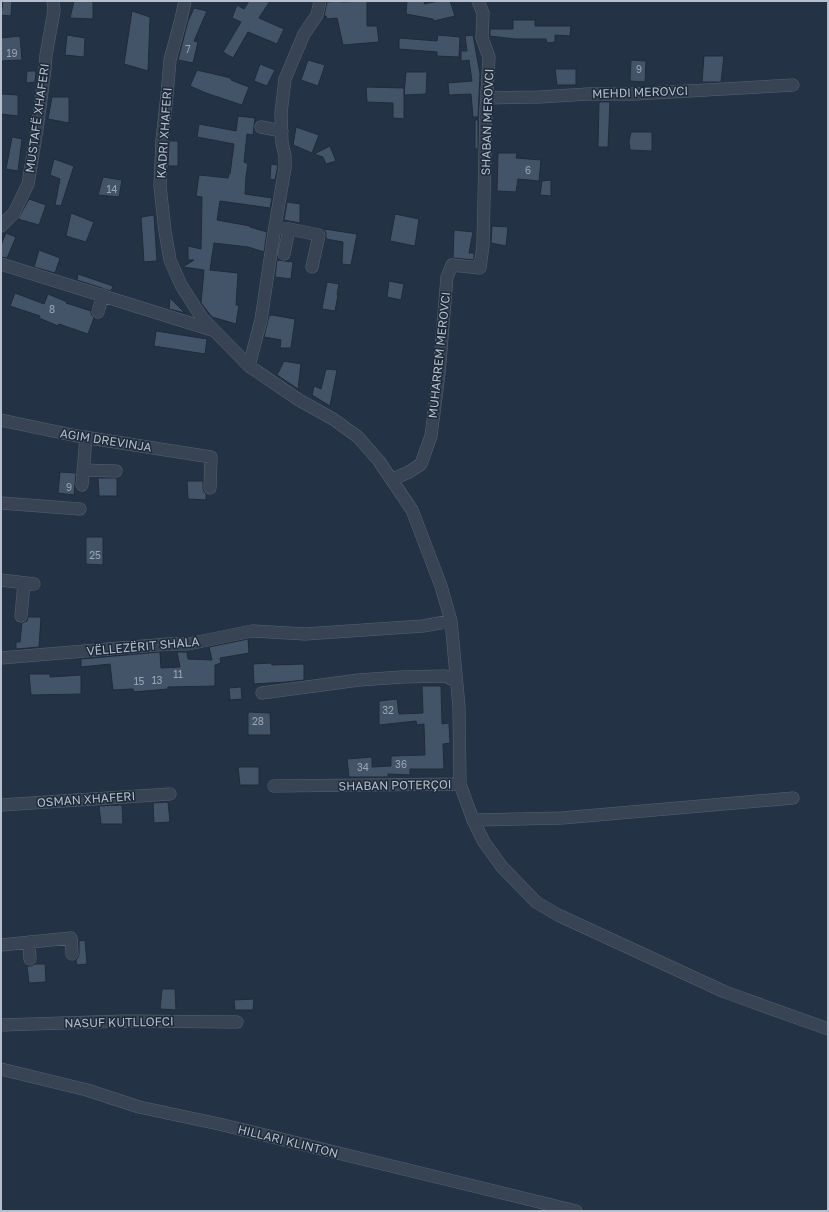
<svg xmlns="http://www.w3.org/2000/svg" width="829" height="1212" viewBox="0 0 829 1212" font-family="'Golos Text',sans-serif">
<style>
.building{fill:#445468;stroke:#1f2b3a}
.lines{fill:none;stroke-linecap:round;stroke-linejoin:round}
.minor-casing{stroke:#566270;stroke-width:13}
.minor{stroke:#384453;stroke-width:12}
.labels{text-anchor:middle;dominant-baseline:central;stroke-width:3;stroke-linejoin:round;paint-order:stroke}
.number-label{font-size:10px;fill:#99a4b4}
.street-label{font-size:12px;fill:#b5bfcd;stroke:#1d2938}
</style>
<rect width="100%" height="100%" fill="#233244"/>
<path class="building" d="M3 1H12L11 16 1 15Z
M74 1H93V19L70 18Z
M249 1H270L259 18 284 29 277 44 248 32 233 58 223 52 241 22 232 18 237 5 244 9Z
M341 1V2L367 1V26H377L379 42 343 45 337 18 327 19 326 16H324L327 2Z
M407 1H425L424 4 439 1H450L455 16 434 21 433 19 406 14Z
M194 8 207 11 194 41 198 42 193 63 178 60 188 21Z
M132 11 150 17 148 71 124 64Z
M513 20H535V26H571L570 36 555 35V42L547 43 546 39H515L490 36V29H513Z
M67 35 85 38 84 57 65 55Z
M438 35 460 37 459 57 437 56V52L399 49V38L437 41Z
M473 35 480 74 478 117H473L471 94 449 95 448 83 472 81 469 60 461 61V51H467L465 36Z
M20 36 22 60 1 61V38Z
M704 56H724L721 82H702Z
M308 60 325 65 318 86 301 80Z
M631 60 646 61 645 82 630 81Z
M260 64 275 70 267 86 254 81Z
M555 69H576V85H557Z
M197 70 231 78V80L249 87 242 105 206 93 190 86Z
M27 71H36L35 82 26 83Z
M406 72H427L426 94 404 95Z
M366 87 404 88V119L393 118V103L367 102Z
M1 94 18 95V116L1 114Z
M52 97H69V123L48 119Z
M599 102H610L608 147H598Z
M238 116 255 118 254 126 253 135 247 134 244 162 248 164 246 176 245 194 272 198 270 208 220 201 217 220 250 226V227L267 232 264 252 248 247 214 243 210 270 238 273 236 305H239L236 324 212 317 201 303 204 270 183 267 194 260H188V246L201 249 202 197 196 196 199 175 228 178 229 173 230 174 234 144 197 137 199 124 236 131Z
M475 120H478V149H475Z
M296 127 319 135 312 153 293 145Z
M631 132H652V151L630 150 629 141Z
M12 137 22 139 18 171 6 169Z
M169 141H178V166H168Z
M330 146 336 161 326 164 323 157 314 154Z
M498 153H517L516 158 541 160 539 181 518 179 516 192 497 191Z
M54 159 74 166 61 206 55 205 60 179 50 175Z
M271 164 278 165 275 180 270 179Z
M103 177 122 180 119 197 98 195Z
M551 180V196L540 195 542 181Z
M29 199 46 205 39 225 18 219Z
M287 202 300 204V223L284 220Z
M71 213 94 222 86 242 66 236Z
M395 214 419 219 415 246 390 241Z
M154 215 157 261 144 262 141 217Z
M492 226 508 227 506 246 491 243Z
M324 229 357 234 351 265 342 264 343 242 326 239V233Z
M454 230 473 232 469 253H474V260L453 258Z
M6 233 16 237 7 258 1 257V245Z
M39 250 60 258 55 273 34 267Z
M277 260 293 262 291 279 275 277Z
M78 274 113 286 111 291 77 280Z
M389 281 404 284 401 300 387 297Z
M327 282 339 284 337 295H338L335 311 322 309Z
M15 293 44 304 48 294 67 302 66 303 91 311V314L94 318 88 334 59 324 58 326 39 318 40 316 10 306Z
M170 298 185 313 169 309Z
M272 315 295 319 291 348H280L281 340 264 337 269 316Z
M156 331 207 339 205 354 154 346Z
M284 361 301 364 298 389 277 375Z
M326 369 337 370 330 406 312 395 314 386 321 389Z
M60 472 76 473 74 495 58 493Z
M98 478H117V496H99Z
M187 481H203V488L204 492 206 494V500L188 499Z
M86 537H103V565L86 564Z
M28 617H41L39 647 16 649V642H20L22 623 27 621Z
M248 639 249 653 220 658 221 663 215 665V686L168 687V689L134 692 133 689 113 690 110 664 81 667V659L160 652 161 668 180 667 177 652H187L188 659 212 660 209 647Z
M271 663 272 665 304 664V680L286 682 254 684 253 664Z
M29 674H50V677L81 675V694L31 695Z
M422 686H441L442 724 449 723 450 743 443 744 444 769H410V775L388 774V777H349L347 759 372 757V767L391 766V756L425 755 424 724 417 725 416 721 379 725V701L397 699 399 714 423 713Z
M241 687 242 699 230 700 229 688Z
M248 712 270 713 271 735H248Z
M238 767H259V785H240Z
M168 802 170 822 154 823 153 803Z
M122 805 123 824H101L99 806Z
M85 940 87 964 77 965 76 960 78 958 79 954V941Z
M35 964H45L46 982 29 983 27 966H31Z
M162 989H175L176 1010 160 1009Z
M254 999 253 1010H235L234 1000Z"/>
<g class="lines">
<defs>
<path id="minor" d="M185 1 181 19 170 60 167 95 162 140 160 186 165 231 170 260 181 285 202 318 249 366 299 400 333 419 358 437 379 461 412 510 441 586 451 621 459 707 460 784 473 820 484 842 502 867 536 902 558 915 725 992 828 1029
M487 98 540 97 588 94H635L793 85
M261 127 282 131
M1 226 14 213 28 184 37 129 45 69 46 55 54 11 53 1
M275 226 319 235 312 267
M284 254 289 229
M1 264 212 330
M98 312 103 295
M249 366 261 320 275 226 285 168V156L282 143 281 113 285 79 304 34 317 15 320 1
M1 420 77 436 211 457 210 488
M83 470 116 471
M393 479 409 472 421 464 431 436 439 373 447 277 452 265 480 268 483 245 486 109 489 57 482 38 483 13 478 1
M82 485 86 437
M1 503 80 509
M1 580 34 584
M21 616 24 583
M1 658 168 644H188L252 631 305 634 423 626 451 621
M262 693 359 680 402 677 445 676 456 681
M274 786 460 784
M1 805 170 794
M473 820 562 818 793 798
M29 942 30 959
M1 945 71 938 72 954
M1 1025 125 1021 237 1022
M1 1069 87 1090 139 1107 219 1124 576 1211"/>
</defs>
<use href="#minor" class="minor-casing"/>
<use href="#minor" class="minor"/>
</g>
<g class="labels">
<g class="number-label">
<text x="188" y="49">7</text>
<text x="12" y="53">19</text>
<text x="639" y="69">9</text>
<text x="528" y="170">6</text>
<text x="112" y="189">14</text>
<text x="52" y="309">8</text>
<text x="69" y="487">9</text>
<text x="95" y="555">25</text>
<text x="178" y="674">11</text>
<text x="157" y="680">13</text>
<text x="139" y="681">15</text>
<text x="388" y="710">32</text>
<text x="258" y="721">28</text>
<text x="401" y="764">36</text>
<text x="363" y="767">34</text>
</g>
<g class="street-label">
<text transform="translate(640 92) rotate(-2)">MEHDI MEROVCI</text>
<text transform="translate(37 118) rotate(-82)">MUSTAFË XHAFERI</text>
<text transform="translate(487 122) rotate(-88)">SHABAN MEROVCI</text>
<text transform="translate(164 133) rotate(-86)">KADRI XHAFERI</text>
<text transform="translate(439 355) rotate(-84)">MUHARREM MEROVCI</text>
<text transform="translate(106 440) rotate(9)">AGIM DREVINJA</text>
<text transform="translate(143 646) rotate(-5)">VËLLEZËRIT SHALA</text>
<text transform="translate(395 785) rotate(-1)">SHABAN POTERÇOI</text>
<text transform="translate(86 799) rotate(-4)">OSMAN XHAFERI</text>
<text transform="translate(119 1022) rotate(-1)">NASUF KUTLLOFCI</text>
<text transform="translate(288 1141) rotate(14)">HILLARI KLINTON</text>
</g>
</g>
<rect width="829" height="1212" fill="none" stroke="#b5bfcd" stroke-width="4"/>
</svg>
